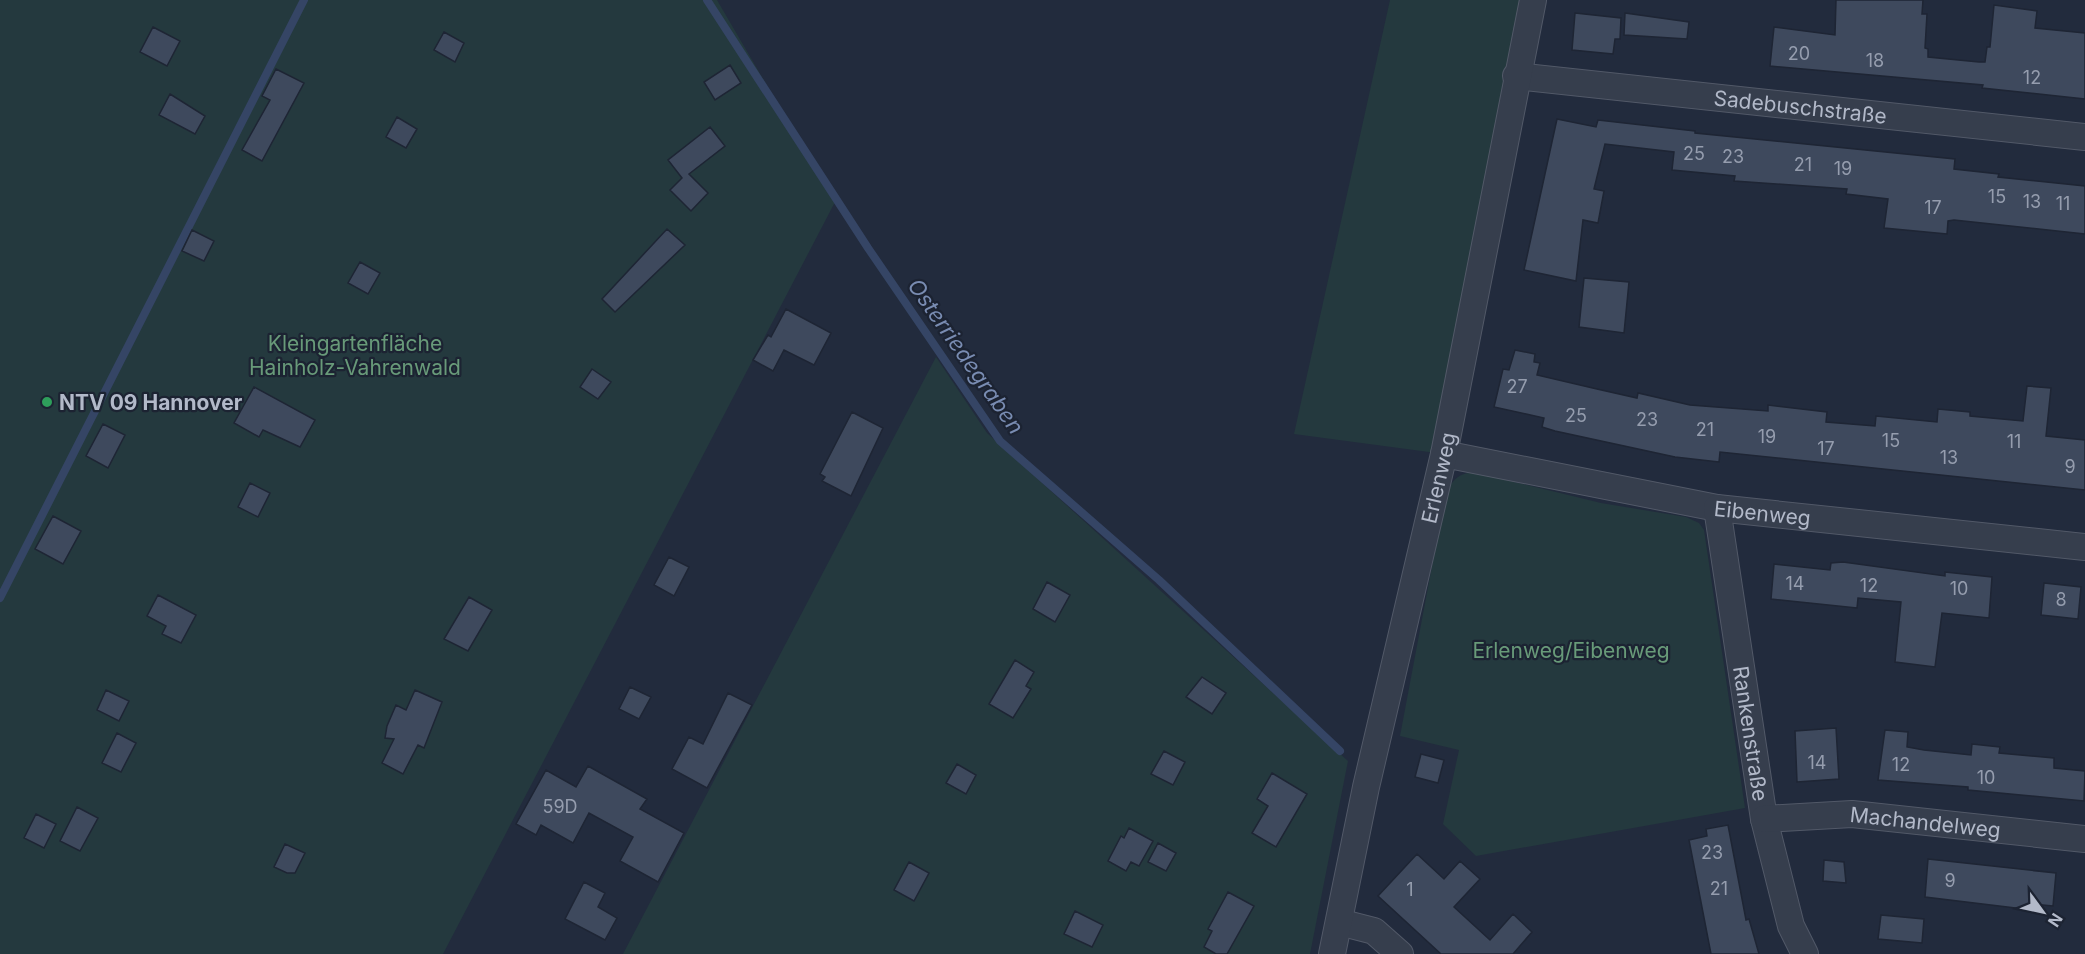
<svg xmlns="http://www.w3.org/2000/svg" width="2085" height="954" viewBox="0 0 2085 954" font-family="Inter,sans-serif">
<style>
.green{fill:#24393e}
.lines{fill:none;stroke-linecap:round;stroke-linejoin:round}
.stream{stroke:#354565;stroke-width:8}
.building{fill:#3e495d;stroke:#1e2534;stroke-width:1.5}
.minor-casing{stroke:#525968;stroke-width:28}
.minor{stroke:#363e4d;stroke-width:26}
.leisure-dot{fill:#2e9e5b;stroke:#1c2332;stroke-width:2}
.labels{text-anchor:middle;dominant-baseline:central;stroke-width:4.5;stroke-linejoin:round;paint-order:stroke}
.number-label{font-size:18px;fill:#959dae}
.street-label{font-size:21px;fill:#b2b9c9;stroke:#1c2332}
.park-label{font-size:21px;fill:#689a79;stroke:#1c2332}
.poi-label{font-size:21px;font-weight:bold;fill:#b2b9c9;stroke:#1c2332;text-anchor:start}
.water-label{font-size:22px;font-style:italic;fill:#798cb2;stroke:#1c2332}
</style>
<rect width="100%" height="100%" fill="#222b3d"/>
<path class="green" d="M0 0H717L835 202 443 954H0Z
M1390 0H1542L1444 454 1294 434Z
M936 357 987 433 1348 761 1310 954H623Z
M1473 472 1601 503 1686 517 1699 523 1704 530 1745 808 1476 856 1443 824 1459 750 1400 736 1446 492C1454 479 1458 474 1473 472Z"/>
<g class="lines">
<path class="stream" d="M707 0 868 248 1000 441 1159 580 1340 751
M0 598 304 0"/>
</g>
<path class="building" d="M1836 0H1923L1922 14H1927L1925 48 1928 49V57L1979 62H1985L1987 47H1990L1994 5 2037 11 2035 28 2085 33V99L1982 88 1983 85 1770 66 1774 27 1835 35Z
M1575 13 1621 18 1620 39H1615L1613 54 1572 50Z
M1625 13 1689 22 1687 39 1624 35Z
M153 27 180 41 167 66 140 52Z
M444 32 464 43 455 62 434 50Z
M730 65 741 83 715 100 704 82Z
M276 69 304 83 262 161 242 150 270 100 262 96Z
M170 94 205 116 195 134 159 115Z
M397 117 417 129 406 148 386 137Z
M1557 119 1596 127 1598 120 1695 131V133L1955 159 1954 169 1999 174 1998 177 2085 186V234L1954 220 1948 221 1947 234 1884 228 1888 199 1846 194 1847 189 1734 181 1735 176 1672 170 1674 152 1605 144 1594 189 1604 191 1598 223 1583 220 1576 281 1524 270Z
M710 127 725 146 689 174 708 193 691 211 670 190 682 178 668 160Z
M667 229 685 245 615 312 602 299Z
M192 230 214 241 204 261 182 251Z
M360 262 380 273 368 294 348 283Z
M1584 278 1629 282 1624 333 1579 327Z
M786 309 831 333 814 365 784 350 773 371 753 360 768 335 771 337Z
M1515 350 1535 354 1534 362 1540 363 1537 375 1597 389 1637 398 1638 393 1690 405 1768 411V405L1827 412 1826 422 1875 426 1876 416 1937 422 1938 409 1970 412V416L2023 421 2027 386 2051 388 2046 436 2085 440V490L1720 452 1719 462 1675 457 1555 431 1542 427 1544 418 1494 407 1503 369 1509 370Z
M592 369 611 382 598 399 580 387Z
M254 387 315 420 300 447 263 430 259 437 234 423Z
M852 412 883 428 851 496 822 481 825 477 820 474Z
M103 424 125 435 108 468 86 456Z
M250 483 270 493 258 517 238 507Z
M53 516 81 531 63 564 35 549Z
M669 557 689 567 674 596 654 585Z
M1843 562 1945 576V572L1992 577 1989 618 1942 613 1935 667 1895 662 1901 602 1858 598 1857 608 1771 599 1774 564 1830 570 1831 563Z
M1047 582 1070 595 1055 622 1033 609Z
M2044 583 2081 587 2078 619 2041 615Z
M158 595 196 615 181 643 162 634 166 626 147 616Z
M469 597 492 610 468 651 444 639Z
M1015 660 1034 672 1026 686 1031 689 1013 718 989 704Z
M1202 677 1226 693 1212 714 1186 697Z
M630 687 651 697 639 719 619 709Z
M106 690 129 701 119 721 97 710Z
M415 690 442 702 424 748 418 745 403 774 382 763 394 739 385 738 387 726 396 705 406 710Z
M728 693 752 705 707 788 672 769 689 737 703 744Z
M1836 728 1839 779 1797 782 1795 731Z
M1885 730 1908 732 1907 747 1924 750 1971 755 1972 744 2000 747 1999 753 2054 758V768L2085 771 2084 801 1968 790V787L1878 780Z
M117 733 136 743 121 772 102 763Z
M1164 751 1185 762 1173 785 1151 774Z
M1421 754 1444 760 1438 783 1415 777Z
M957 764 976 775 966 794 946 783Z
M588 766 647 799 640 809 684 833 658 882 620 861 633 837 589 813 573 843 541 825 536 835 516 824 546 770 576 787Z
M1272 773 1307 794 1276 847 1252 833 1268 806 1257 799Z
M77 807 98 818 80 851 60 841Z
M36 814 56 824 44 848 24 838Z
M1728 825 1746 920 1749 919 1759 954H1711L1689 840 1707 836 1706 829Z
M1129 828 1153 841 1139 866 1131 862 1126 871 1108 861 1121 836 1124 838Z
M1158 843 1176 853 1166 871 1148 862Z
M285 844 305 853 295 873H287L274 867Z
M1417 854 1444 879 1460 861 1480 879 1454 907 1490 940 1513 914 1532 932 1513 954H1441L1378 896Z
M1928 859 2056 873 2053 906 2033 904 2032 910 1925 897Z
M1824 860 1844 862 1846 883 1823 881Z
M909 862 929 873 914 901 894 890Z
M584 882 605 893 598 907 617 918 605 940 565 919Z
M1228 892 1254 906 1227 954H1216L1204 947 1212 931 1208 929Z
M1075 911 1103 925 1092 947 1064 934Z
M1881 915 1924 919 1922 943 1878 939Z"/>
<g class="lines">
<defs>
<g id="minor">
<path id="s1" d="M1516 76 2085 137"/>
<path id="s2" d="M1444 454 1717 508 2085 547"/>
<path id="s3" d="M1717 508 1764 819 1791 926 1805 954"/>
<path id="s4" d="M1764 819 1852 814 2085 839"/>
<path d="M1339 922 1374 931 1400 954"/>
<path id="s5" d="M1332 954 1366 787 1444 454 1533 0"/>
</g>
</defs>
<use href="#minor" class="minor-casing"/>
<use href="#minor" class="minor"/>
</g>
<circle class="leisure-dot" cx="47" cy="402" r="6"/>
<g class="labels">
<g class="number-label">
<text x="1799" y="53">20</text>
<text x="1875" y="60">18</text>
<text x="2032" y="77">12</text>
<text x="1694" y="153">25</text>
<text x="1733" y="156">23</text>
<text x="1803" y="164">21</text>
<text x="1843" y="168">19</text>
<text x="1997" y="196">15</text>
<text x="2032" y="201">13</text>
<text x="2063" y="203">11</text>
<text x="1933" y="207">17</text>
<text x="1517" y="386">27</text>
<text x="1576" y="415">25</text>
<text x="1647" y="419">23</text>
<text x="1705" y="429">21</text>
<text x="1767" y="436">19</text>
<text x="1891" y="440">15</text>
<text x="2014" y="441">11</text>
<text x="1826" y="448">17</text>
<text x="1949" y="457">13</text>
<text x="2070" y="466">9</text>
<text x="1795" y="583">14</text>
<text x="1869" y="585">12</text>
<text x="1959" y="588">10</text>
<text x="2061" y="599">8</text>
<text x="1817" y="762">14</text>
<text x="1901" y="764">12</text>
<text x="1986" y="777">10</text>
<text x="560" y="806">59D</text>
<text x="1712" y="852">23</text>
<text x="1950" y="880">9</text>
<text x="1719" y="888">21</text>
<text x="1410" y="889">1</text>
</g>
<g class="street-label">
<text stroke="none"><textPath href="#s1" startOffset="286">Sadebuschstraße</textPath></text>
<text stroke="none"><textPath href="#s5" startOffset="488">Erlenweg</textPath></text>
<text stroke="none"><textPath href="#s2" startOffset="324">Eibenweg</textPath></text>
<text stroke="none"><textPath href="#s3" startOffset="228">Rankenstraße</textPath></text>
<text stroke="none"><textPath href="#s4" startOffset="162">Machandelweg</textPath></text>
</g>
<g class="park-label">
<text x="355" y="343">Kleingartenfläche<tspan x="355" dy="24">Hainholz-Vahrenwald</tspan></text>
<text x="1571" y="650">Erlenweg/Eibenweg</text>
</g>
<g class="poi-label">
<text x="59" y="402">NTV 09 Hannover</text>
</g>
<g class="water-label">
<text transform="translate(966 356) rotate(55)">Osterriedegraben</text>
</g>
</g>
<g transform="translate(2043 912) rotate(123)" stroke="#1c2332" stroke-width="4.5" paint-order="stroke">
<path d="M0-4.5L10 22L0 15L-10 22Z" fill="#b2b9c9"/>
<text y="-9" font-size="16" font-weight="bold" text-anchor="middle" fill="#b2b9c9">N</text>
</g>
</svg>
